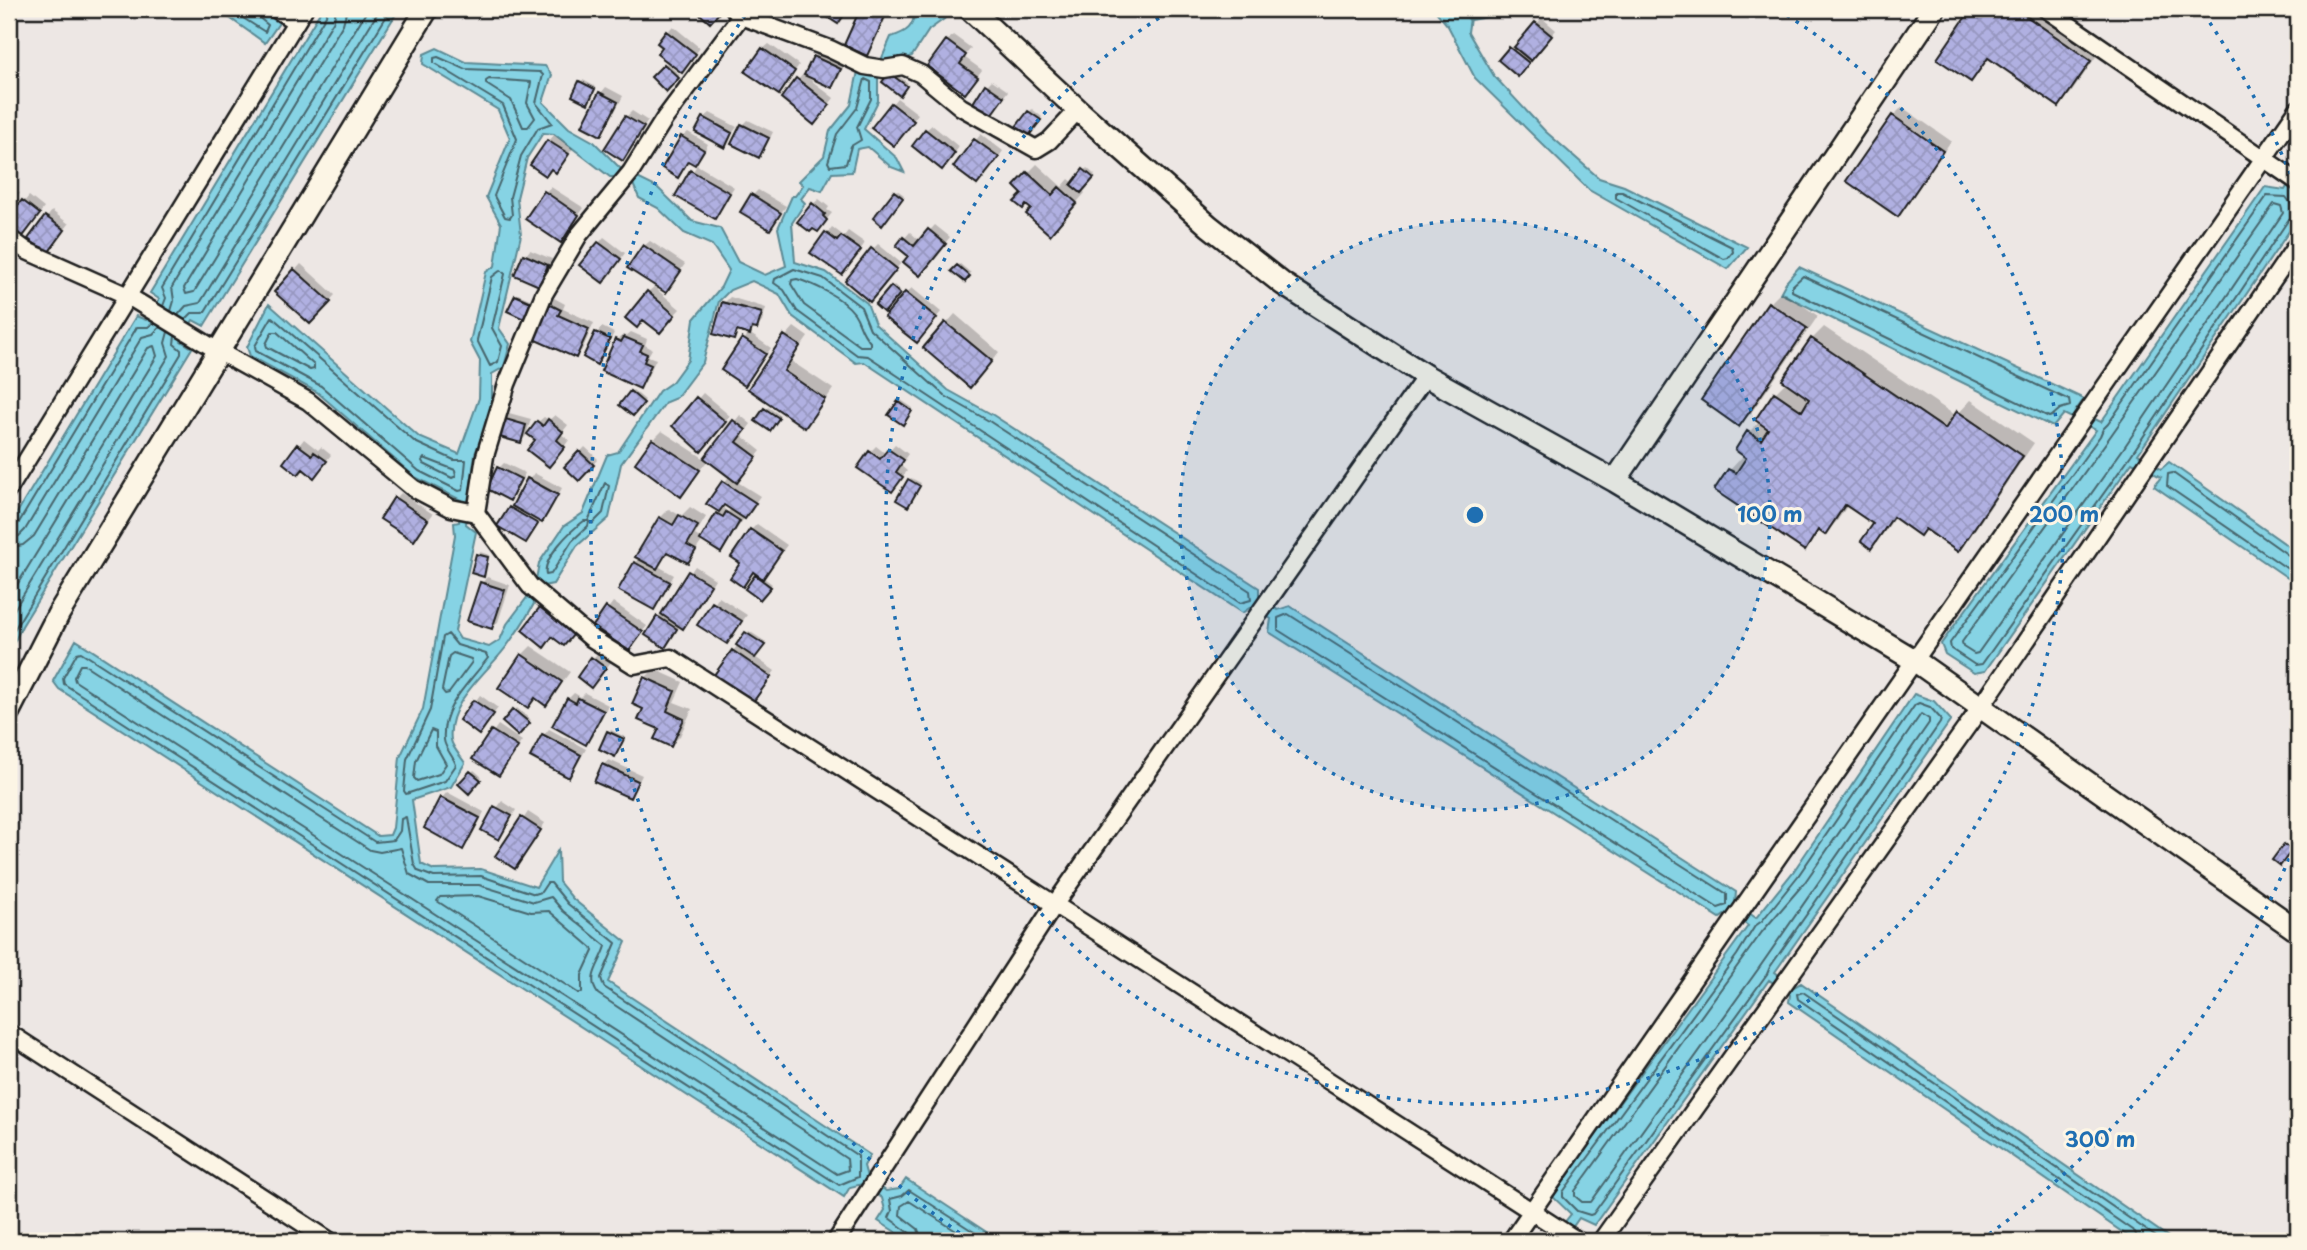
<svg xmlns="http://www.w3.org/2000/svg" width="2307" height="1250" viewBox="0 0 2307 1250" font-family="'Playpen Sans',sans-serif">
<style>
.water{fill:#86d3e4;stroke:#5c8a94;stroke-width:2;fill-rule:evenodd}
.shadow{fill:#0003;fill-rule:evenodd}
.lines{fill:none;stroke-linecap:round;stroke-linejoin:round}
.shore{stroke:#46656c;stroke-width:2}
.stream{stroke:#5c8a94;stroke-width:6}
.building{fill:url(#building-cross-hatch);stroke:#1c1c1c;stroke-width:2}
.street-casing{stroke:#1c1c1c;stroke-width:21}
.secondary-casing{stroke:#1c1c1c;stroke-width:26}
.street{stroke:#fcf5e5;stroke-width:16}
.secondary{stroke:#fcf5e5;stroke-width:21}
.ring{fill:none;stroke:#1f6fb2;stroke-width:3.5;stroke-dasharray:3.5 7}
.centre{fill:#1f6fb2;stroke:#fcf5e5;stroke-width:3.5}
.ring-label{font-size:21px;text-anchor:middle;font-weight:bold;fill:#1f6fb2;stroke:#fcf5e5;stroke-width:6;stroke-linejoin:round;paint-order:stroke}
</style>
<defs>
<pattern id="building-cross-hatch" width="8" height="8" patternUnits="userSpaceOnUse" patternTransform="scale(1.75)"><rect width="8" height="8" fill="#b0b0e1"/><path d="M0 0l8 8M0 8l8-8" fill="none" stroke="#9797c0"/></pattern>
</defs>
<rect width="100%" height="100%" fill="#ede7e4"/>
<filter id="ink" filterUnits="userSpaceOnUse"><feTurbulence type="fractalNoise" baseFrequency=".0143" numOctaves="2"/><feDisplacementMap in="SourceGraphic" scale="14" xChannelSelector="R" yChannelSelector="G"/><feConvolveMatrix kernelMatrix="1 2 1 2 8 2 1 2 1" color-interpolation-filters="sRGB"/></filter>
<g filter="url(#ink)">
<path class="water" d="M217 9H257L279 23 265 43Z
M322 9H399L204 326 193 320 181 341 192 348 22 626 9 653V526L136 316 146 320 159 299 150 293Z
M914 9H939L947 17 929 30 912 56 887 64 878 77V101L864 129 897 158 904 172 891 167 868 147 857 149 852 172 832 173 822 191 810 187 801 199 805 203 792 223 795 262 826 272 867 303 875 324 948 390 993 415 1259 588V598L1278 610 1290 606 1736 892 1735 903 1756 918 1793 872 1914 694 1934 701 1951 720 1775 972 1794 987 1801 983 2174 1241H2135L1789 1002 1790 995 1769 980 1594 1225 1579 1218 1563 1241H1550L1571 1214 1552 1196 1748 926 1729 912 1720 918 1269 632 1271 619 1251 607 1242 613 864 362 856 363 792 316 779 294 752 281 730 290 719 301 703 362 676 398 666 402 621 464 609 518 577 546 553 584 543 586C534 606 522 625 509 643 490 671 446 701 451 740 452 747 461 757 465 763L451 787 412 800 421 864 434 870 481 869 536 887 558 850 559 882 573 899 626 942 608 982 870 1155 864 1166 867 1177 886 1191 899 1189 906 1179 1000 1241H910L878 1221 885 1210 882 1198 862 1184 850 1187 844 1197 59 689 53 681 76 640 378 836 390 835 393 828 400 757 423 709 455 535 454 523 459 522 461 500 415 477 317 392 250 356 247 347 269 304 419 437 459 454 479 398 480 361 470 342 486 272 495 266 501 224 486 197 510 138 498 110 423 64 424 54 437 48 466 62 545 66 552 75 543 102 569 128 594 142 623 171 658 188 692 221 720 228 738 262 765 275 786 266 778 228 792 196H795L803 185 799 181 824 156 830 131 851 105 858 71 869 72 882 58 891 37C907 32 915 27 914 9ZM543 133 554 134 610 177H618L633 184 639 198 658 208 684 233 712 245 729 270 721 287 694 319 688 360 672 382 659 391 618 452 607 455 583 513 564 526 539 563 536 580 528 596 507 624 500 640 489 647 460 639 455 631 476 532 466 524 475 454 492 407V374L504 367 510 344 499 328 521 235 517 198 527 158Z
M1434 9H1461L1470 18 1468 32 1494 76 1545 131 1599 178 1624 186 1747 247 1728 269 1589 190 1475 78 1448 26Z
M2298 169V190L2294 196 2298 208V218L2138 454 2161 469 2169 462 2298 553V585L2154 486 2161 477 2132 462 1985 671 1974 673 1945 654 1941 644 2096 430 2064 414 2053 427 1780 293 1786 282 1799 267 2084 399 2076 410 2101 422 2265 187 2285 190Z"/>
<path class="shadow" d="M862 9H890L872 48 867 54 846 44Z
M1974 9H2045L2102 48 2071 93 2059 105 1990 57 1971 80 1939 58Z
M1542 18 1556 30 1518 74 1501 60 1513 46 1515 48Z
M673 26 700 48 687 65 664 47 667 32Z
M953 35 971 48 964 57 982 70 970 86 947 41Z
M769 44 799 65 784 87 763 49Z
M820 52 845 63 838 80 832 86 814 57Z
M667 63 680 75 666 89 653 77Z
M892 71 908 83 899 94 884 82Z
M803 74 834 98 819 117 783 98Z
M583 80 596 87 590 99 580 82Z
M992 80 1008 91 991 113 987 85Z
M606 87 623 96 606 128 600 134 601 93Z
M897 98 918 114 899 138 892 104Z
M1902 107 1951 141 1906 206 1897 215 1893 116Z
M1032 109 1042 117 1030 133 1018 128Z
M632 111 648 121 623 158 626 117Z
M710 113 737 127 724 145 704 118Z
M748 120 773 132 764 150 758 156 743 125Z
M932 125 959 147 948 162 926 130Z
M688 132 708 144 701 157 695 163 690 159 678 176 682 137Z
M981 134 1003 151 983 178 955 166Z
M554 135 573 148 562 165 552 168 546 174 549 141Z
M1037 164 1062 187 1069 179 1074 183 1087 168 1095 175 1082 190 1085 193 1058 224 1033 209 1024 193 1028 173Z
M697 165 734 187 714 217 677 196Z
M9 186 20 193 9 210Z
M551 187 584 208 560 241 545 192Z
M758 190 786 206 770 228 753 195Z
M897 190 904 195 884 222 895 192Z
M29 196 44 208 21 237 9 228V220Z
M819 199 829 207 827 210 832 213 823 224 813 204Z
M52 211 69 224 53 245 31 238Z
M935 225 950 237 925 268 898 246 910 232 920 241Z
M832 227 844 236 848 231 865 243 848 267 813 252Z
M604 237 625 253 609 275 599 243Z
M650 241 685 264 666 291 644 246Z
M878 244 901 263 876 294 872 250Z
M530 250 552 259 544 278 538 284 525 256Z
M301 264 335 295 310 322 276 291Z
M960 264 971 273 964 280 954 271Z
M894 285 901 291 884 310 877 305Z
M654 287 680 309 665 325 648 292Z
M912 288 941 312 922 335 906 293Z
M1782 291 1818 316 1751 413 1739 425 1703 400 1770 303Z
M518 294 532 300 526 314 516 296Z
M730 297 766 308 762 322 757 327 749 333 740 330 734 338 724 303Z
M554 298 565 304 563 309 594 323 582 350 576 356 548 304Z
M955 314 999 352 979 377 925 348Z
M602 327 614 333 602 357 597 363V333Z
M794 327 808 337 791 361 833 389 814 417 805 426 750 389 786 336Z
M1824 327 1956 416 1971 400 2034 443 1970 537 1958 550 1926 528 1895 517 1883 534 1871 546 1875 523 1848 505 1837 521 1825 533 1821 530 1804 549 1717 489 1730 470 1744 455 1749 432 1760 421 1757 420 1775 393 1786 382 1812 339Z
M631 332 647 339 645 345 652 349 648 356 656 359 645 382 639 387 617 340 623 335 626 336Z
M749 333 771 348 750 378 723 370Z
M633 390 645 400 633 414 622 404Z
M703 393 730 416 707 444 674 426Z
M901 400 913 408 905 421 899 402Z
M768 407 780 415 772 426 758 421Z
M509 413 531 419 526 436 521 441 503 418Z
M555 415 568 425 561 434 569 440 555 459 537 440 538 422 544 417 549 420Z
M740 415 751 424 742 436 761 451 736 481 760 496 721 551 703 540 688 561 670 551 658 566 674 575 659 602 654 608 635 563 640 558 660 518 669 509 681 516 690 507 706 517 695 535 702 539 720 511 709 504 730 475 709 459 680 494 653 440 662 431 705 459ZM725 504 732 508 728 512 722 507Z
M304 439 318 450 321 447 331 455 319 470 285 463Z
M895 444 908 454 900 465 907 471 897 485 870 452 876 446 886 454Z
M585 447 598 459 579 479 566 467Z
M504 463 525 473 516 493 510 498 499 468Z
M534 473 562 488 548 515 541 520 526 541 510 508Z
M911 478 921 483 910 503 909 481Z
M401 493 433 514 414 539 395 499Z
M757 524 787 545 763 577 772 584 760 598 756 576 759 574 754 571 743 585 742 563 751 530Z
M480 552 490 555 483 575 477 555Z
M695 566 715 579 689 621 683 627 680 625 665 646 658 617 664 612Z
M487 577 510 585 498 622 492 627 469 620 482 583Z
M719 597 747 615 727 642 700 624Z
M613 602 647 626 629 649 595 626Z
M547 603 578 627 569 638 541 608Z
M749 631 766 642 755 657 775 671 753 700 733 651Z
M531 646 570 672 546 704 536 697 528 706 522 655Z
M598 653 611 662 597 680 593 658Z
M654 669 683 682 674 702 692 709 680 736 671 745 661 729 645 678Z
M574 693 581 697 585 693 608 705 592 737 586 743 568 699Z
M480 695 498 708 479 733 461 720Z
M517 708 531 720 518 734 504 722Z
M498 725 522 741 499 774 475 758Z
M549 729 586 749 574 770 569 776 544 735Z
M611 730 625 737 615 755 609 732Z
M609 760 642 775 635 790 630 796 603 765Z
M474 770 482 777 469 792 461 784Z
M447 792 484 812 469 842 463 847 426 828 442 798Z
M502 801 516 810 498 838 483 829Z
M528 812 545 823 515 867 498 856Z"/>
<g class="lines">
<path class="shore" d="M229 9 265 32 268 25 257 16 255 9
M347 9 343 24 184 288 186 294 194 292 368 9
M438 57 465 69 540 72 543 75 536 103 552 123 538 128 521 156 510 197 512 215 510 218 505 217 494 196 517 139 503 105 434 63V58Z
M489 79 531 82 527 103 535 118 528 127H523L511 100 486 84V81Z
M865 79 871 82V99L857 127 861 140 851 146 846 164 830 166 828 162 837 134 857 108Z
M1616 192H1622L1732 247 1733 252 1728 258 1724 259 1616 198Z
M2274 204 2281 206 2283 213 2123 449 1978 653 1974 654 1963 647 1962 642 2107 441Z
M2298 206 2292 205 2286 197 2267 196 2108 424 2103 429 2100 436 1950 643 1951 649 1975 665 1982 664 2131 455 2289 219 2298 216
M794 269 823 278 861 307 870 329 945 396 989 421 1250 591 1251 600 1240 603 868 356 857 355 797 311 784 290 774 283 775 279Z
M501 270 505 274 492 328 502 346 498 362 490 366 477 340 492 277Z
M1803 276 2069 400 2070 406 2060 409 2052 416 2049 417 1792 291V286Z
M797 279C814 284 843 298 854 313 861 323 859 330 870 342V346H860L804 305 791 284 792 280Z
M163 306 166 298 162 288 326 15 327 9
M171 311 174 301 172 287 334 20 336 9
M178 315 186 306 200 303 380 9
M272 317 415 442 454 460H466L463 490 459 491 419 471 321 386 256 351 255 346Z
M185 320 192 313H204L391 9
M272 332H277L314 365V369L310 370 267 347 266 344Z
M424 458 455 470 456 476 452 478 424 464 422 461Z
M605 483 609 486 603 513 593 523 589 522 588 526 572 541 551 574 546 575C542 558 571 530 584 521H588Z
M9 529 18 524 137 327H148L153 323
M9 537 19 536 25 530 142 337 153 334 160 327
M9 548 23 545 34 536 148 348 154 346 157 356 9 598
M2298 558 2291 557 2173 473 2168 474 2167 486 2298 576
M1288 614 1727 894V905L1718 908 1278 630V618Z
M9 618 169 356 165 343 168 332
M448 634 457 645 486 654 488 658C469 683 441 706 444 740 445 749 454 757 456 765L445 781 406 794 404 791 407 759 430 710 443 637Z
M9 638 181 354V350L174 344 175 336
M81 652 375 842 394 840 400 831 401 819 406 817 414 864 418 871 434 877 481 876 535 894 541 892 547 883H551L568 904 616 943 601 978 604 987 858 1156V1177L839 1185 64 684 63 678 77 653Z
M453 653 471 659 472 662 449 693 445 694 442 690 449 656Z
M80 665H85L370 850 380 852 401 848 409 874 429 885H479L534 902 551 897 563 911 606 946C602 962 585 977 598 994L847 1159 848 1170 837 1174 75 681 74 677Z
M1919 703 1930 707 1941 719 1940 723 1770 967 1767 974 1593 1214 1590 1215 1577 1211 1563 1197V1192L1737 955 1755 926 1762 921 1798 876 1915 705Z
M1921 714 1929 719V723L1759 968 1591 1202H1582L1575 1196V1191L1762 932 1805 882Z
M431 730 436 732V746L446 764 439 774 417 781 414 778 416 761Z
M478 896 531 912 549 911 592 948 593 951 582 975V993H578L437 901 440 897Z
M913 1241 911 1234 889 1218 892 1211 890 1199 902 1196 909 1190 988 1241
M922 1241 918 1229 900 1215 901 1206 909 1201 972 1241
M2138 1241 2135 1232 1798 999 1797 994 1803 992 2162 1241"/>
<path class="stream" d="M1470 18 1503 12 1507 9"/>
</g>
<path class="building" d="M694 9H716L720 12 710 23Z
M815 9H848L838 24Z
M860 9H879L887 12 867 56 844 45Z
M1971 9H2016L2091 61 2059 107 1988 58 1971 82 1937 59Z
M1535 22 1552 36 1531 61 1514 47Z
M666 31 696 54 682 73 657 54 662 47 657 43Z
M946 40 966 55 960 64 978 77 965 94 927 66Z
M1509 47 1529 63 1518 77 1498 60Z
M762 48 795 71 779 95 745 72Z
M813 56 841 69 832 88 804 75Z
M664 64 679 78 666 92 651 77Z
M889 73 907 86 900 96 882 82Z
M796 78 830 105 814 125 781 98Z
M579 81 595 89 588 104 572 96Z
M985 84 1004 97 991 115 973 103Z
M599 92 618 102 601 136 582 126Z
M891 103 914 121 894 146 871 128Z
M1028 111 1041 120 1028 137 1015 128Z
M1892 115 1943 151 1898 217 1846 181Z
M625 116 644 127 623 161 604 149Z
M703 117 732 133 725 148 695 132Z
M741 124 769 138 759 158 731 144Z
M925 129 955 153 942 170 912 146Z
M681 136 704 150 695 165 688 161 678 178 662 168Z
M974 139 999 157 977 185 953 167Z
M547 140 569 154 556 173 551 169 546 176 530 165Z
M1083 169 1094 178 1081 193 1071 185Z
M690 170 730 193 715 219 675 196Z
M1027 172 1052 195 1059 187 1077 203 1050 235 1026 214 1031 209 1026 205 1023 209 1014 202 1022 194 1014 186Z
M544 191 579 215 561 243 525 219Z
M894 191 903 198 882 226 873 218Z
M751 194 781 213 770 230 740 212Z
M9 195 16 199 9 210Z
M22 200 40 214 21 239 9 230V217Z
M812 203 825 214 823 216 827 220 818 232 813 229 810 232 797 222Z
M45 216 65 230 48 253 28 239Z
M928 229 946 244 920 276 903 262 908 256 896 246 903 237 914 246Z
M825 232 837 241 841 236 861 250 842 275 810 253Z
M598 242 621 259 603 283 579 265Z
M643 245 681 271 666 293 627 268Z
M871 248 897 269 870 302 845 281Z
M523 254 548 265 539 286 514 275Z
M957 265 970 276 965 282 951 271Z
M294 269 331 302 310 324 274 292Z
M891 286 900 294 884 313 875 305Z
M647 291 675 315 660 333 643 320 637 328 625 318Z
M905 292 937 318 917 343 884 317Z
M515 295 531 302 524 319 507 311Z
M722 302 762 313 757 329 752 328 750 335 737 331 734 340 713 334Z
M1768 302 1807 328 1739 427 1701 400Z
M547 303 561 310 558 315 589 329 576 358 531 338Z
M945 322 992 361 970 388 923 348Z
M595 332 610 339 597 365 583 357Z
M784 335 800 346 784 371 825 399 805 428 748 389Z
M624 337 643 345 640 351 647 354 644 362 651 365 640 389 601 371 615 339 621 342Z
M742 338 766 354 745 386 721 370Z
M1811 338 1945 429 1957 411 2023 456 1958 552 1925 529 1920 536 1893 517 1871 549 1861 541 1873 524 1845 505 1825 535 1818 530 1805 551 1714 490 1728 469 1736 473 1746 458 1735 450 1747 431 1761 440 1768 429 1755 420 1774 392 1802 411 1809 399 1782 380Z
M630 391 644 403 633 416 619 405Z
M696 397 726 422 701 452 672 426Z
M898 401 912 411 903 425 888 415Z
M764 408 779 418 770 431 755 421Z
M502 418 526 425 521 443 496 436Z
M548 419 563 432 557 440 565 447 549 467 527 450 535 440 527 434 537 421 543 426Z
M733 420 746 430 737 442 757 457 737 483 704 458Z
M652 439 700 470 681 497 635 463Z
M297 444 312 455 314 452 327 461 314 478 303 469 298 475 283 463Z
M888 449 904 460 896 472 903 477 892 492 857 468 869 451 880 459Z
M579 451 594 465 579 481 564 467Z
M497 467 521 479 510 501 487 489Z
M527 478 558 495 542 523 512 506Z
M908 479 920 486 908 507 896 500Z
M722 481 756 503 745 519 724 505 719 512 706 504Z
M394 497 428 520 414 541 380 519Z
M509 507 538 524 526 543 497 526Z
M726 512 740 521 721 553 700 540 716 513 723 517Z
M679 515 698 526 687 545 696 550 688 563 667 552 657 569 635 557 659 517 673 525Z
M750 529 782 551 763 579 753 572 743 587 730 578 740 563 731 557Z
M476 554 488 557 484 577 471 573Z
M634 562 670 582 654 610 618 590Z
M688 571 711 585 683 629 661 614Z
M755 575 771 587 760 600 745 589Z
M480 582 505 590 492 629 467 621Z
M712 602 742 621 727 644 697 625Z
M540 607 574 634 564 646 552 637 544 648 522 630Z
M606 607 643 632 629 651 593 626Z
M657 616 677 629 665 648 645 635Z
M745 632 765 645 755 658 736 645Z
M732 650 771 677 753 702 714 675Z
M521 654 562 682 546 706 535 698 528 708 498 688Z
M591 657 606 668 591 688 577 677Z
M644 677 675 691 667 711 684 719 671 747 654 739 659 729 638 720 643 709 632 704Z
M567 698 576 703 578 698 604 711 586 745 552 726Z
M473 700 494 714 479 735 459 720Z
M513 709 530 723 518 736 502 722Z
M491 730 518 747 499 776 472 759Z
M607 731 624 739 615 757 599 749Z
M542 734 581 755 569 778 530 757Z
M602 764 638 781 630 798 594 782Z
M470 771 481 780 469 794 458 784Z
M440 797 480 818 463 850 424 828Z
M494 806 512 816 499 840 481 830Z
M521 817 541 830 515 869 495 856Z
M2284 844 2292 850 2280 866 2272 860Z"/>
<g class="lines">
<defs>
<path id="street" d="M276 9 296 22
M2046 9 2298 182
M735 10 741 16 830 49 865 66 884 69 903 66 921 74 961 107 1036 149 1049 141 1078 110
M9 238 27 251 128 296 218 351 308 401 413 488 451 508 476 513 530 586 591 638 634 665 671 658 1578 1241
M9 489 304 9
M476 513 485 456 507 384 544 294 579 235 631 172 665 118 741 16
M9 1033 330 1241
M836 1241 1055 904 1426 376
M1511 1241 2298 109
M1601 1241 1981 707 2298 243"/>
<path id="secondary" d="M970 9 1078 110 1209 226 1283 284 1426 376 1615 481 1914 660 2298 931
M1615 481 1934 9
M9 711 59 613 427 9"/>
</defs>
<use href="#street" class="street-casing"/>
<use href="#secondary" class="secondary-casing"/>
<use href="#street" class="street"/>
<use href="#secondary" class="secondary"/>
</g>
</g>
<circle cx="1475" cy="515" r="295" fill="#1f6fb2" fill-opacity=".12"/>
<g class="ring">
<circle cx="1475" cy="515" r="295"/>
<path d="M1778 10A589 589 0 1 1 1172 10"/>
<path d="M2297 839A884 884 0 0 1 1982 1239M968 1239A884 884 0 0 1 746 14M2204 14A884 884 0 0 1 2297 191"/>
</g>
<circle cx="1475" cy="515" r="10" class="centre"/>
<g class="ring-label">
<text x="1770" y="522">100 m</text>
<text x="2064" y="522">200 m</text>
<text x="2100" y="1147">300 m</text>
</g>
<rect width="2307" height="1250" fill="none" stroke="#fcf5e5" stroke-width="35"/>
<rect x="18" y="18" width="2272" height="1215" fill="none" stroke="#1c1c1c" stroke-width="2.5" filter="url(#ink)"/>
</svg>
